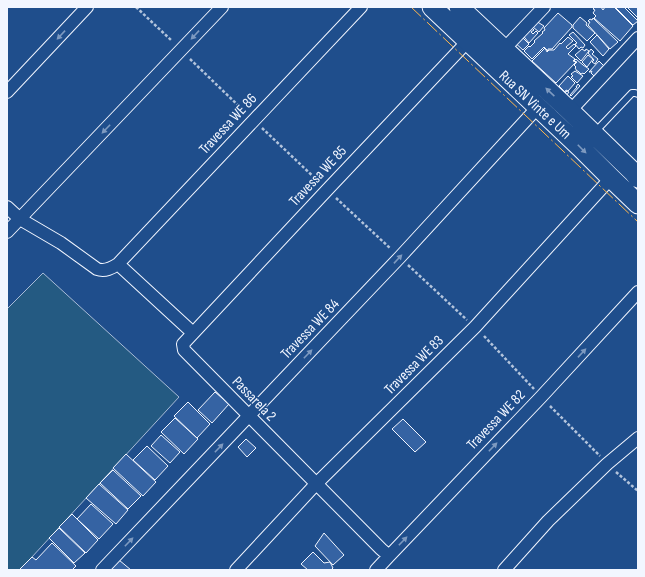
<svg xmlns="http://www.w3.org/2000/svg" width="645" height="577" viewBox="0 0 645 577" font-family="'Sofia Sans Condensed',sans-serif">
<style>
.green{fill:#245a82;stroke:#a8bbd7}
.building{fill:#3563a3;stroke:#f2f6ff}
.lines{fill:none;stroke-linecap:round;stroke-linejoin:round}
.service-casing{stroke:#f2f6ff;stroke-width:8}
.minor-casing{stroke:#f2f6ff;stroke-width:14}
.primary-casing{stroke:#f2f6ff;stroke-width:21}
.path{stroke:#b3c4dc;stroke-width:2.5;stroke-dasharray:3 2;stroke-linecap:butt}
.service{stroke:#1f4e8c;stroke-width:6}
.minor{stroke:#1f4e8c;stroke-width:12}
.primary{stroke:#1f4e8c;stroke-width:19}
.power{stroke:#ffb74d;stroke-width:1;stroke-dasharray:14 3 2 3;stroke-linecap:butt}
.oneway{fill:#7e9ac0}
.labels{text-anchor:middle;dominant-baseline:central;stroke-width:3;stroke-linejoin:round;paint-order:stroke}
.street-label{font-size:15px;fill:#f2f6ff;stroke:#1f4e8c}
</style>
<rect width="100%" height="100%" fill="#1f4e8c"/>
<path class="green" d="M43 273 179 397 20 570H7V309Z"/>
<path class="building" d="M595 7H601L603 10 605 7H614L633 26 620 41 594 18 596 16 593 13 595 10 593 9Z
M615 7H624L638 21 633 25Z
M627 7H638V18Z
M558 13 572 25V27L552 49H548V51L544 47 532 59 524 51 529 46 530 47 535 42 534 41 543 33 542 32 545 30 544 28Z
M580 17 587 23 586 25 595 33 587 41 573 28V25Z
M593 18 618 42 610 49 588 25 590 22 588 21 590 19 592 20Z
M536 21 544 26 539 32 533 27Z
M529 25 534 30 531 32 533 34 536 31 538 33 529 43 521 33Z
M573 32 585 45 583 48 581 47 579 49 575 44 577 43 569 35Z
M520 35 529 44 523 50 513 41Z
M597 35 609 49 603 56 590 42Z
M568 37 573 41 566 47 568 49 574 44 576 46 568 54 575 59 573 61 576 62 556 83 532 61 545 48 547 52 549 50H554L560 43 561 44Z
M582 49 585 51 586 49 589 51 581 61 575 55Z
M591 49 594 52 592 54 598 59 595 64 592 62 594 60 588 53Z
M588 55 593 59 587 67 582 62Z
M576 59 583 65 589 69 584 74 583 73 581 74 578 71H577L575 68 576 67 574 65 577 62 574 61Z
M599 61 604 66 594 76 591 73 592 71 590 72H589Z
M575 71 583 76 577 83 571 77 573 76 571 74Z
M568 76 575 83 568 91 566 90 565 92 559 86Z
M578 84 580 86 571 96 570 95 577 87H576Z
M559 86 565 93 567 91 569 92 566 96 557 88Z
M215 392 229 404 212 423 198 410Z
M188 402 210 424 197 438 174 416Z
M175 418 198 439 184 454 161 432Z
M403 419 426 442 415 452 392 429Z
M161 435 180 452 170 463 151 446Z
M246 439 256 448 247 457 238 447Z
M147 446 168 466 155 480 133 460Z
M126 454 156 482 143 496 113 468Z
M113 470 141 496 128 509 100 483Z
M99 484 128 510 116 524 86 498Z
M91 504 113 524 99 539 77 519Z
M72 514 98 540 86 553 59 527Z
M59 528 85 553 74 563 49 538Z
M324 533 344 555 333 565 315 546Z
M52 543 76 566 72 570H21L20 569 32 557 36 560Z
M313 552 324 563 330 562 333 568 331 570H308L301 564Z
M119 560 131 570H110Z"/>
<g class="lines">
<defs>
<path id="service" d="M595 132 632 93H635L638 94"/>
<path id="minor" d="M504 49 544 7
M7 92 87 7
M570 111 638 38
M7 207 20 219 61 243 97 269C105 272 112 268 118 264L361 7
M7 232 222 7
M118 264 193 333
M389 556 381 549 184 350 183 344 327 190 468 41
M102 570 400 257 538 107
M236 570 316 484 475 327 611 178
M376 570 389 556 541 397 638 292
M504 570 548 521 607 464 638 438"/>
<path id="primary" d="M432 7 468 41 580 147 611 178 638 204
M459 7 570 111 634 173 638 178"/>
</defs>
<use href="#service" class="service-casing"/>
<use href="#minor" class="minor-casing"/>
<use href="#primary" class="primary-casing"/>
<path class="path" d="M136 7 172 41
M190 59 245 112
M262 128 319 182
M336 198 391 249
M408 265 467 320
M484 336 534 389
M550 406 600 456
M616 472 638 491"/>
<use href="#service" class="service"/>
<use href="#minor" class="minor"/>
<use href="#primary" class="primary"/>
<path class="power" d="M411 7 638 222"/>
</g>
<defs><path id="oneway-solid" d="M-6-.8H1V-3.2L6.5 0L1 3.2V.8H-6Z"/></defs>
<g class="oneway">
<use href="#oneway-solid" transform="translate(61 35) rotate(133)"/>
<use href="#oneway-solid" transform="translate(195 35) rotate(133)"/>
<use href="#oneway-solid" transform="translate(550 92) rotate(-137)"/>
<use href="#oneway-solid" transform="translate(106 129) rotate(134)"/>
<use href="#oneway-solid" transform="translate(582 149) rotate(45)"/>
<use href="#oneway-solid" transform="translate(398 259) rotate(-47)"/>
<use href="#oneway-solid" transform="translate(582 353) rotate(-47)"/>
<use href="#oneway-solid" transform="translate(308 354) rotate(-46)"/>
<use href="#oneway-solid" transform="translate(493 447) rotate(-46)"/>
<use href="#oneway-solid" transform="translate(219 448) rotate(-46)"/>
<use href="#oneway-solid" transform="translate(403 541) rotate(-46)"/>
<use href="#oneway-solid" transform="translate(129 542) rotate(-46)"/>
</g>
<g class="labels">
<g class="street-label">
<text transform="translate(535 105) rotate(43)">Rua SN Vinte e Um</text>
<text transform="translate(228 124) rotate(-47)">Travessa WE 86</text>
<text transform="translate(318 176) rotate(-47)">Travessa WE 85</text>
<text transform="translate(310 329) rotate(-46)">Travessa WE 84</text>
<text transform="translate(414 365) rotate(-45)">Travessa WE 83</text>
<text transform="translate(254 399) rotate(46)">Passarela 2</text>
<text transform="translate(496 420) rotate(-46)">Travessa WE 82</text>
</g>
</g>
<rect width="645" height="577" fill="none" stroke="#f2f6ff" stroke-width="16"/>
</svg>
